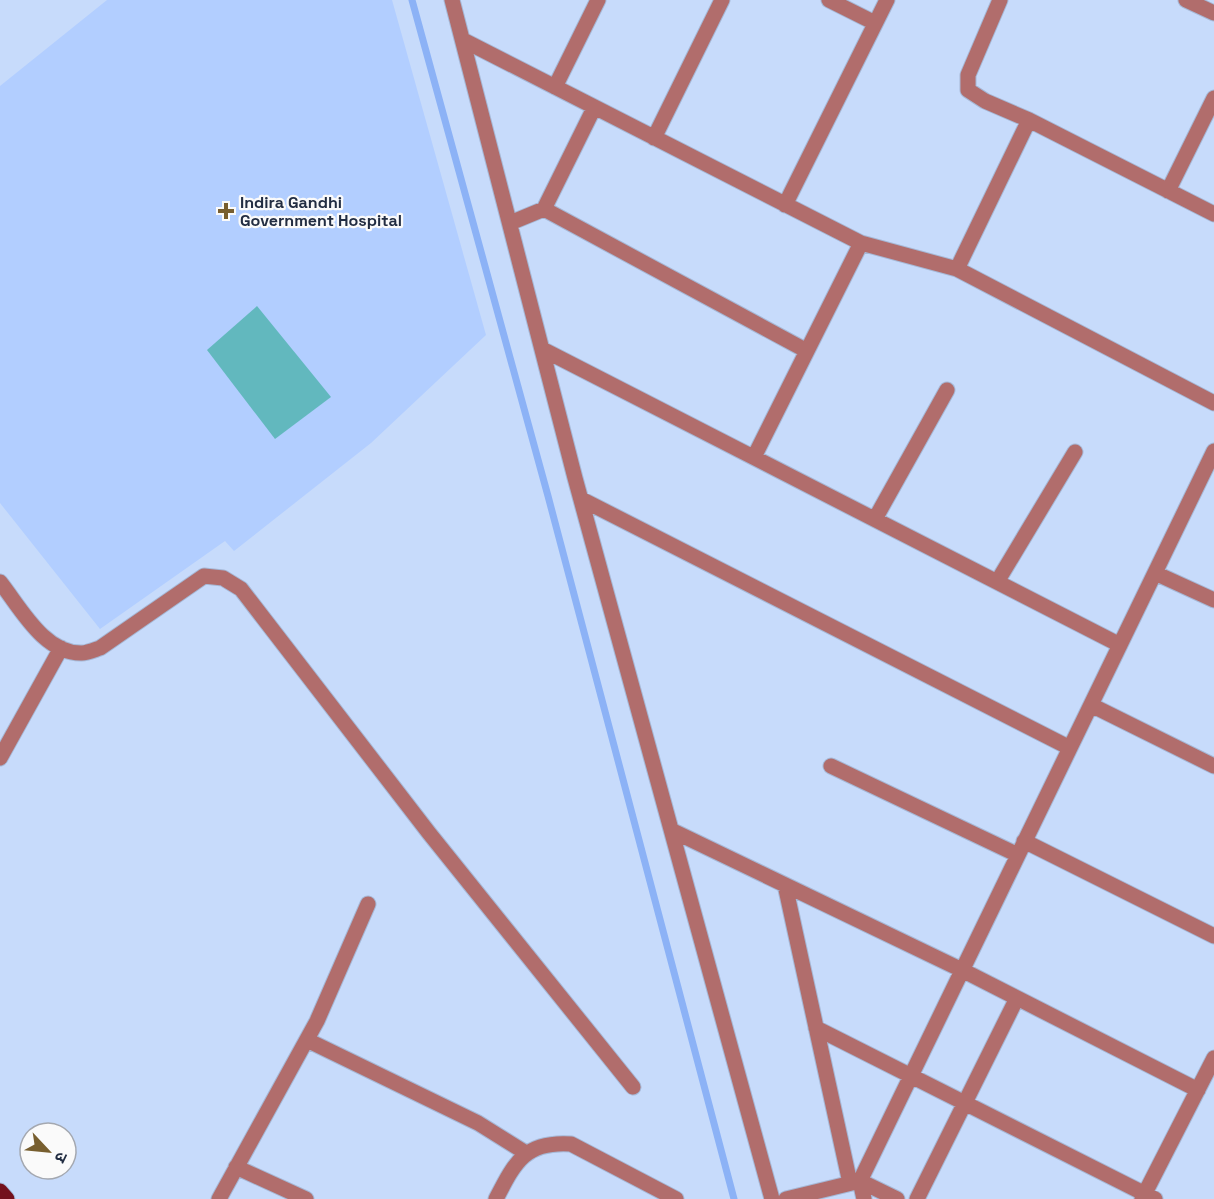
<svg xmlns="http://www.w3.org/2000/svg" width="1214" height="1199" viewBox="0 0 1214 1199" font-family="'Space Grotesk','Noto Sans Devanagari',sans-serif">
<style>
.built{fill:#b2ceff}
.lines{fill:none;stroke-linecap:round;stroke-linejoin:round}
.stream{stroke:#8cb2f6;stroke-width:7}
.building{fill:#62b8be}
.minor-casing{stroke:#a6b8d6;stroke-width:17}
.major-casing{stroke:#a6b8d6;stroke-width:17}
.minor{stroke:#b16d6c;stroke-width:15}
.major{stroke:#73101c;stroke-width:15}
.poi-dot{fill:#775e2f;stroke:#fafafa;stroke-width:2}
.labels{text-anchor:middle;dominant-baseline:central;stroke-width:4.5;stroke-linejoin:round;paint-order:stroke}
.poi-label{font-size:16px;font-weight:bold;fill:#222d42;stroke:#fafafa;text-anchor:start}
</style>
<rect width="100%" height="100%" fill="#c7dbfb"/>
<path class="built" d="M107 0H392L486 335 371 443 234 551 225 541 100 629 0 503V86Z"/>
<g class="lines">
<path class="stream" d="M412 0 548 496 734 1199"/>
</g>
<path class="building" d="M257 306 331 397 275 439 207 350Z"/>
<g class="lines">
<defs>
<path id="minor" d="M452 0 575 478 772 1199
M829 0 875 23
M1000 0 968 75V90L985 101 1029 120 1214 214
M1186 0 1214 13
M463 40 861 243 957 269
M555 87 598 0
M1029 120 957 269 1214 403
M654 138 722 0
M1168 191 1214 98
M785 205 887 0
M544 209 594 108
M510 223 544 209 807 351
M542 349 1120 645
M754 457 861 243
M581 499 1070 748
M875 519 947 390
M1155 573 1214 600
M0 582C20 607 44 654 82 653 87 653 94 650 100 648L204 576 223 578 241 589 429 833 633 1087
M997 582 1075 452
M1091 705 1214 766
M0 758 61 648
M831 766 1018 855
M673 831 962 970 1198 1090
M1024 841 1214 936
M785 885 850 1183
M816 1028 1155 1199
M307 1040 478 1123 526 1153
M236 1167 306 1199
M860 1181 897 1199
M860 1181 864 1199
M219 1199 317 1021 368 904
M496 1199C515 1162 525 1141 571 1144L676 1199
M786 1199 860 1181 1214 451
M917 1199 1017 998
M1142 1199 1214 1058"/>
<path id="major" d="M0 1191 7 1199"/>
</defs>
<use href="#minor" class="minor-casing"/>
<use href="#major" class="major-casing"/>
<use href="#minor" class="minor"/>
<use href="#major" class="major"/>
</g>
<path class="poi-dot" d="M223 202h6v6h6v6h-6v6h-6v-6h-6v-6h6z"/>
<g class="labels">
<g class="poi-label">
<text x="240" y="202">Indira Gandhi<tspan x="240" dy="18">Government Hospital</tspan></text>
</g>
</g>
<g transform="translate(48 1151) rotate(116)"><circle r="28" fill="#fafafa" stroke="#a4a8b0" stroke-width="1.5"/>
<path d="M0-4.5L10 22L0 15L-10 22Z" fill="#775e2f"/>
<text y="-9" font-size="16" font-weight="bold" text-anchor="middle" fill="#222d42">उ</text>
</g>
</svg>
